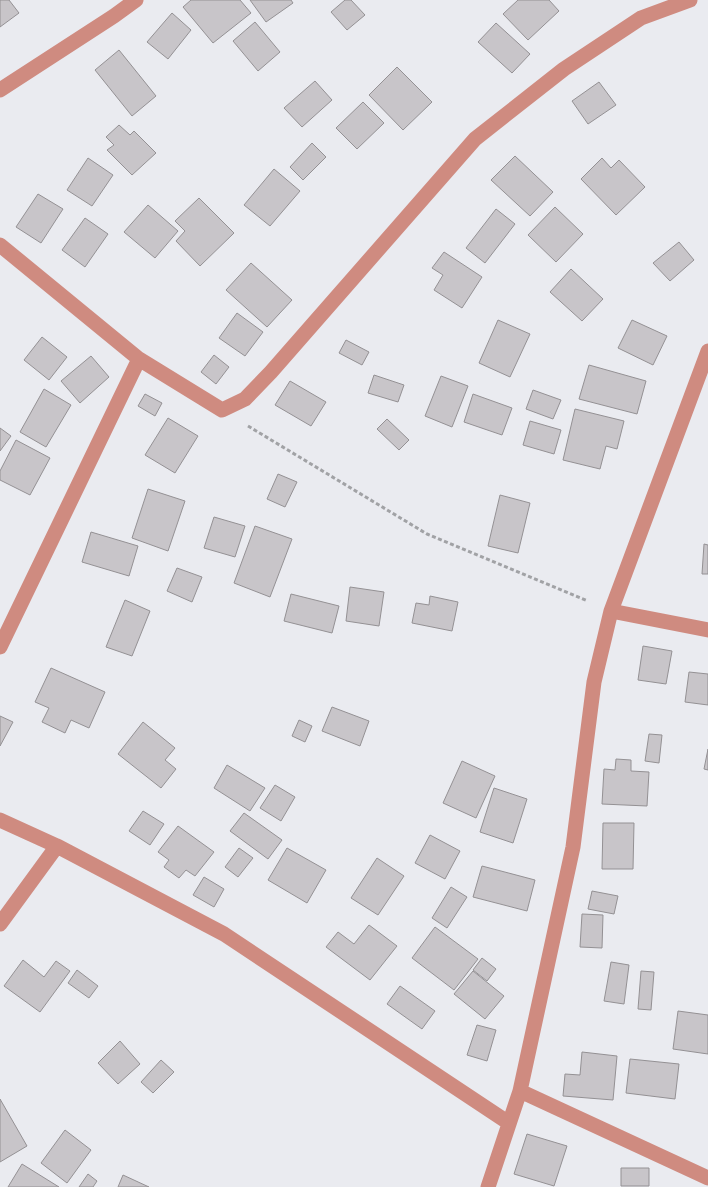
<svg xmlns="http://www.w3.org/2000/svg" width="708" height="1187" viewBox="0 0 708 1187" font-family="Bitter,serif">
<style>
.building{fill:#c8c5c9;stroke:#949194}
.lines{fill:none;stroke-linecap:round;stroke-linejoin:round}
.path{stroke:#a1a2a5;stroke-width:3;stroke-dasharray:4 2.5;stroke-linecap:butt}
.minor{stroke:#cf8b80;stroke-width:15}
</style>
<rect width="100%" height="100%" fill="#eaebf0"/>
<path class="building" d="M0 0H9L19 13 0 27Z
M191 0H240L251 13 213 43 183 7Z
M250 0H291L293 3 266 22Z
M345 0H351L365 15 347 30 331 12Z
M518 0H549L559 11 528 40 503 14Z
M172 13 191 30 168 59 147 42Z
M255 22 280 52 258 71 233 41Z
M496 23 530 54 512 73 478 42Z
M119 50 156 96 132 116 95 70Z
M397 67 432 102 403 130 369 95Z
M315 81 332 100 302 127 284 108Z
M599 82 616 105 588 124 572 101Z
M363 102 384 123 357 149 336 128Z
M119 125 130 135 134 131 156 153 132 175 107 150 114 145 106 137Z
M312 143 326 157 303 180 290 167Z
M515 156 553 192 530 216 491 180Z
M88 158 113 175 92 206 67 190Z
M602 158 611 168 619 160 645 187 616 215 581 179Z
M274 169 300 191 270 226 244 205Z
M38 194 63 209 41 243 16 227Z
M199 198 234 233 200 266 176 241 185 231 175 221Z
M148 205 178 231 155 258 124 232Z
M555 207 583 234 556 262 528 235Z
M496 209 515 224 485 263 466 248Z
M85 218 108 234 85 267 62 250Z
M679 242 694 260 670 281 653 263Z
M444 252 482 277 462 308 434 290 443 275 432 268Z
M251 263 292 300 267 327 226 290Z
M571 269 603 299 582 321 550 292Z
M237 313 263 332 245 356 219 338Z
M498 320 530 334 510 377 479 363Z
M632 320 667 336 653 365 618 348Z
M42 337 67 357 49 380 24 360Z
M346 340 369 352 362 365 339 353Z
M214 355 229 367 216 384 201 372Z
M91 356 109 377 80 403 61 381Z
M589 365 646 381 637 414 579 399Z
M374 375 404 385 398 402 368 393Z
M441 376 468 386 452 427 425 416Z
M290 381 326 402 311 426 275 405Z
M44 389 71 405 46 447 20 432Z
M533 390 561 400 553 419 526 409Z
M145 394 162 403 155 416 138 406Z
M473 394 512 408 502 435 464 422Z
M575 409 624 421 617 449 606 446 600 469 563 460Z
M168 418 198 436 175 473 145 455Z
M387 419 409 440 399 450 377 429Z
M530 421 561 430 554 454 523 445Z
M0 428 11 436 0 451Z
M16 440 50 458 30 495 0 480V471Z
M278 474 297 482 285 507 267 499Z
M148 489 185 501 168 551 132 538Z
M500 495 530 503 518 553 488 546Z
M214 517 245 526 235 557 204 548Z
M255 526 292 539 270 597 234 583Z
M91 532 138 546 129 576 82 562Z
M704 544 708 545V574H702Z
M177 568 202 577 192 602 167 591Z
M350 587 384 592 379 626 346 621Z
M291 594 339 606 332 633 284 621Z
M430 596 458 602 452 631 412 623 416 603 429 605Z
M125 600 150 611 132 656 106 647Z
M643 646 672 651 666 684 638 680Z
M51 668 105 692 89 728 71 720 65 733 42 722 49 708 35 702Z
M689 672 708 674V705L685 702Z
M332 707 369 721 360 746 322 731Z
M0 716 13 722 0 746Z
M299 720 312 726 305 742 292 736Z
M143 722 175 748 165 760 176 769 161 788 118 754Z
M649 734 662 735 659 763 645 761Z
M708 749V770L704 769Z
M616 759 631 760V771L649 772 647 806 602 804 604 769 615 770Z
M462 761 495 776 476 818 443 803Z
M227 765 265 788 250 811 214 788Z
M275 785 295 797 281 821 260 808Z
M494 788 527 799 513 843 480 832Z
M143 811 164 824 150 845 129 831Z
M244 813 282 840 268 859 230 831Z
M603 823H634L633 869H602Z
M178 826 214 852 195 876 186 870 179 878 164 867 169 860 158 852Z
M430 835 460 851 445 879 415 863Z
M239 848 253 858 238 877 225 867Z
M287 848 326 870 307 903 268 880Z
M377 858 404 876 378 915 351 898Z
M482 866 535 880 527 911 473 897Z
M204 877 224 889 214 907 193 895Z
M451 887 467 897 447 928 432 918Z
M592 891 618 896 614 914 588 909Z
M582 914 603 915 602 948 580 947Z
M369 925 397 946 370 980 326 947 338 932 354 944Z
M435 927 478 959 454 990 412 958Z
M482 958 496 969 487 981 473 970Z
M23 960 44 977 56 961 70 971 40 1012 4 986Z
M611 962 629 965 624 1004 604 1001Z
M77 970 98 986 89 998 68 983Z
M473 971 504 996 485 1019 454 994Z
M641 971 654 972 651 1010 638 1009Z
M400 986 435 1011 422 1029 387 1004Z
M678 1011 708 1015V1054L673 1049Z
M477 1025 496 1030 487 1061 467 1055Z
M120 1041 140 1064 118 1084 98 1063Z
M582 1052 617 1056 613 1100 563 1096 565 1074 580 1075Z
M630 1059 679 1064 675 1099 626 1093Z
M161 1060 174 1072 153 1093 141 1082Z
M0 1099 27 1146 0 1162Z
M65 1130 91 1150 67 1183 41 1163Z
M527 1134 567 1146 554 1186 514 1174Z
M22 1164 59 1187H8Z
M621 1168H649V1186H621Z
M88 1174 97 1181 93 1187H79Z
M123 1175 149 1187H118Z"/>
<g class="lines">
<path class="path" d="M248 426 427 534 588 601"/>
<path class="minor" d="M0 90 114 16 136 0
M0 245 139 359 0 647
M139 359 222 410 245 399 271 372 475 139 564 69 641 18 690 0
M611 611 708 630
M0 820 57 846 224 934 509 1123
M0 924 57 846
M520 1091 708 1178
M488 1187 520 1091 573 847 594 682 611 611 708 351"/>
</g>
</svg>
